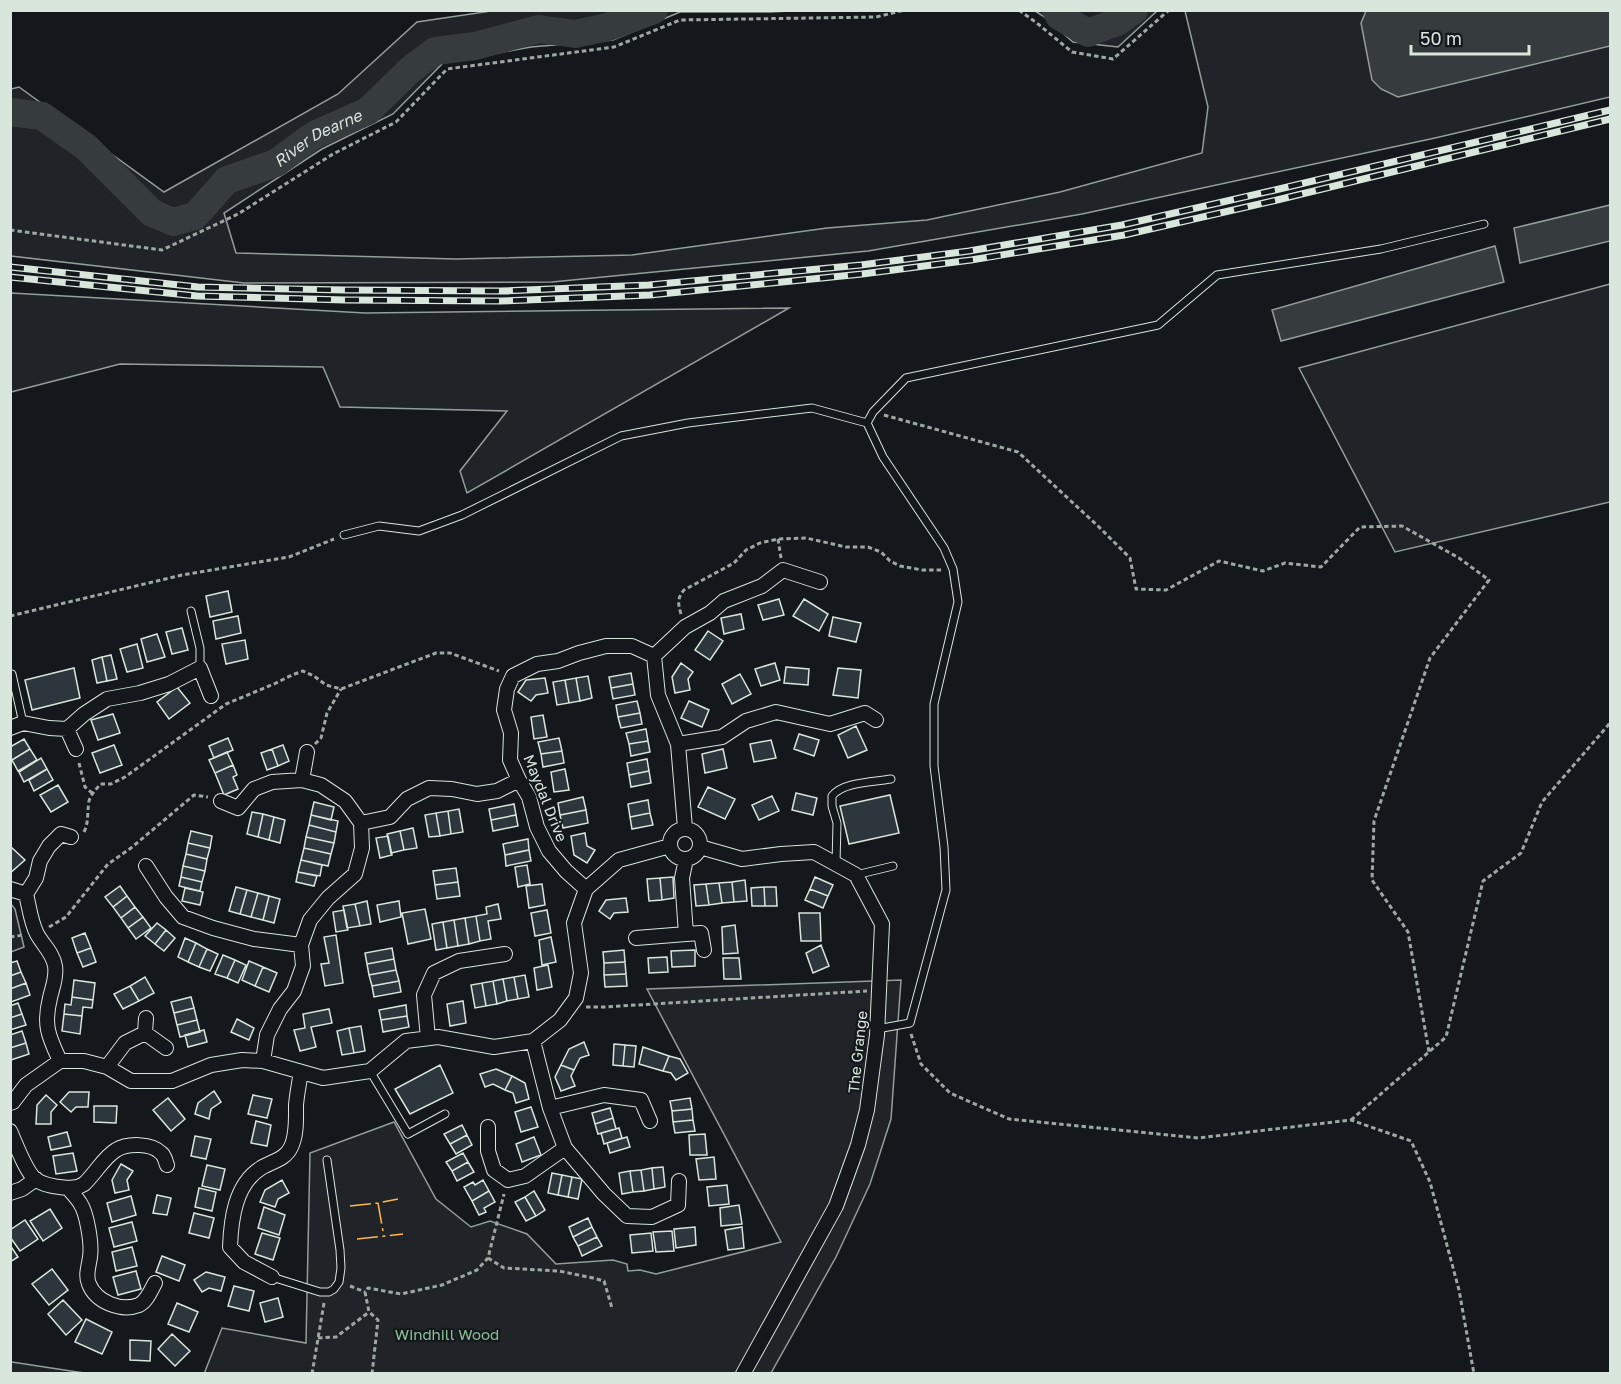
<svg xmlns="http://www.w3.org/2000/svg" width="1621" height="1384" viewBox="0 0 1621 1384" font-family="'Golos Text',sans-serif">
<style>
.green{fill:#202428;stroke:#939e99;stroke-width:1.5}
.water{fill:#363b3e;stroke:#939e99;stroke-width:1.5}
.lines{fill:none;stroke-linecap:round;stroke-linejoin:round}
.river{stroke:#363b3e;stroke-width:28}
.building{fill:#2c363c;stroke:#d8e6dc;stroke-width:1.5}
.lane-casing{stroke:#d8e6dc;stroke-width:9}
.street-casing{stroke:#d8e6dc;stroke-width:16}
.path{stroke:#9da8a2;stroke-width:3;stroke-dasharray:4.5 3;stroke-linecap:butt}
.lane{stroke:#14181c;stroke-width:7}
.street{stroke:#14181c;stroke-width:14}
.rail-casing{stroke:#d8e6dc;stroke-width:7}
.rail{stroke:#14181c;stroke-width:4.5;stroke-dasharray:14;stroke-linecap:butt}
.power{stroke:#ffb74d;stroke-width:1.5;stroke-dasharray:21 4.5 3 4.5;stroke-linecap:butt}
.labels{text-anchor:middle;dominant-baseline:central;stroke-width:4.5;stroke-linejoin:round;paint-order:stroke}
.street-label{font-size:15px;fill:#d8e6dc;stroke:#14181c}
.park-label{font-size:15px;fill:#8ac095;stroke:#14181c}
.water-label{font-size:16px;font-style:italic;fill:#d8e6dc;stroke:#14181c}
</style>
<rect width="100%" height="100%" fill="#14181c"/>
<path class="green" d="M491 11H790L771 12H680L613 40 531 47 443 63 393 114 322 149 224 213 236 253 456 259 632 255 827 228 927 220 1060 192 1202 153 1208 107 1185 11H1610V97L1435 138 1082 214 868 251 552 282 244 283 11 256V89L19 87 164 192 338 94 417 22Z
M1035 11H1157L1118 47 1073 42 1043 16Z
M1610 284V502L1395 552 1299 368Z
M11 293 365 313 789 308 467 493 460 471 507 411 340 407 323 367 120 364 11 392Z
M11 904 15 909 24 947 11 952Z
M901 980 891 1119 870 1184 836 1257 771 1373 204 1374 222 1328 306 1343 310 1153 394 1122 436 1199 471 1227 490 1221 527 1234 556 1264 613 1260 627 1264 628 1271 640 1270 656 1274 781 1242 647 989Z
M10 1362H12L84 1373H11Z"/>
<path class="water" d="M1366 11H1610V46L1398 97 1381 89 1372 80 1361 23Z
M1610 205V241L1520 263 1514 228Z
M1495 246 1504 282 1281 341 1272 310Z"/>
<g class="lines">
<g class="river">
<path d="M1056 10 1059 16 1088 33 1117 22 1134 10"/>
<path id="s1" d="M10 112 42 116 86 147 152 213 173 222 195 216 227 180 276 163 314 135 368 111 410 70 435 51 475 46 539 29 575 34 608 27 654 10"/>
</g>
</g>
<path class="building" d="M228 591 232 612 210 617 206 596Z
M779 599 784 615 763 620 758 605Z
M804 599 828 614 819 631 793 616Z
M741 614 744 629 724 634 721 618Z
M238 616 241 633 216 639 213 621Z
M833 617 861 623 856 642 829 636Z
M182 628 188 650 172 654 166 632Z
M708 631 723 641 710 660 695 650Z
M157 634 165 657 147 662 141 639Z
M245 640 248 659 226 664 222 644Z
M137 644 143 668 127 672 120 649Z
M111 655 117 679 107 681 102 657Z
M102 657 107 681 97 683 92 660Z
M681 663 693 672 688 679 690 690 675 693 672 677Z
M775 663 780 680 761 686 755 669Z
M786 667 809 669 808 685 784 683Z
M74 668 80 698 32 710 25 680Z
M838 668 861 670 858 698 833 695Z
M631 673 633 684 611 688 609 677Z
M740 674 751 694 732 704 722 684Z
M588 676 592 698 580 701 576 678Z
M545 678 548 693 536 695 531 701 518 692 526 680Z
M576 678 580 701 569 703 565 680Z
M565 680 569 703 557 705 553 682Z
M633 684 635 695 613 699 611 688Z
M177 687 190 703 169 719 157 702Z
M637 701 640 713 618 717 616 705Z
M689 701 709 710 702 727 681 718Z
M640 713 642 724 621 728 618 717Z
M113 714 120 733 98 740 91 720Z
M543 715 547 737 534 739 531 717Z
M856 726 867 750 848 758 838 735Z
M646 729 648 741 629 744 626 733Z
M799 734 819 740 814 756 794 749Z
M228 738 233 750 214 758 209 746Z
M559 738 562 751 541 754 538 742Z
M24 739 30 749 12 760 10 757V747Z
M771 740 776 758 754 762 750 744Z
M648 741 650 752 631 756 629 744Z
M114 745 122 765 100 773 92 753Z
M283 745 289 761 278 766 272 749Z
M30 749 37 760 18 771 12 760Z
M272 749 278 766 267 770 261 753Z
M723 749 727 768 705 773 702 754Z
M562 751 564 763 543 767 541 754Z
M227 752 233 765 215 773 209 760Z
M41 758 47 769 24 782 19 772Z
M647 759 649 771 629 775 627 763Z
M233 765 237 775 233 777 238 789 224 795 215 773Z
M47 769 53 780 34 791 29 780Z
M565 769 569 790 554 792 551 772Z
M649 771 651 783 631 787 629 775Z
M58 785 68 802 51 812 40 795Z
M708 787 735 799 725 819 698 807Z
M796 793 817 798 813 815 792 810Z
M890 795 899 833 849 844 840 806Z
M772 796 779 811 759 820 752 805Z
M583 797 586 810 560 815 558 803Z
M648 800 650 813 630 817 628 804Z
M314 802 334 807 331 820 311 815Z
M514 804 516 815 491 820 489 809Z
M459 809 463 832 451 834 448 811Z
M586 810 588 823 563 828 560 815Z
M448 811 451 834 440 836 436 813Z
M252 812 263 814 258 837 247 834Z
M436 813 440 836 429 837 425 815Z
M650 813 653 825 632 829 630 817Z
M263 814 274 817 269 840 258 837Z
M311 815 338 821 336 832 309 825Z
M516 815 518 826 493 831 491 820Z
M274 817 285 820 280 843 269 840Z
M309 825 336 832 334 843 306 837Z
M413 828 417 848 404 850 400 831Z
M191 831 212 836 210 848 188 843Z
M400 831 404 850 391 853 387 834Z
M585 833 587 846 595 850 587 863 574 855 571 836Z
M388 836 392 855 380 858 376 838Z
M306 837 334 843 331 854 304 848Z
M528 839 529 850 505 855 503 844Z
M188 843 210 848 207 859 186 854Z
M10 846 25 860 10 873Z
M304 848 331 854 328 866 301 860Z
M529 850 531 861 506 866 505 855Z
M186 854 207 859 205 871 183 866Z
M301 860 322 865 320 876 298 872Z
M527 865 530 884 518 887 515 867Z
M183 866 205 871 202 882 181 877Z
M456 868 458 882 435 885 433 871Z
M298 872 317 876 314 886 296 882Z
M181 877 202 882 200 891 179 886Z
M673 877 674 898 662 900 660 878Z
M815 877 833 885 828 896 810 889Z
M660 878 662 900 649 901 647 879Z
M745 880 747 901 734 902 732 882Z
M458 882 460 896 437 899 435 885Z
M732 882 734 902 722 903 719 883Z
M719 883 722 903 709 905 706 884Z
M542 884 545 905 529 908 526 886Z
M706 884 709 905 696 906 694 885Z
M120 886 127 896 113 907 105 897Z
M236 887 247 890 240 914 229 911Z
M764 887H776L777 906H765Z
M764 887 765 906H752L751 888Z
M185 888 203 892 200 905 182 901Z
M810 889 828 896 823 908 805 900Z
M247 890 258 893 251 917 240 914Z
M258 893 269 896 263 920 251 917Z
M127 896 135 907 121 918 113 907Z
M269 896 280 899 274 923 263 920Z
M626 898 628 912 614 913 610 919 599 911 606 900Z
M367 901 371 924 360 926 355 904Z
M399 901 401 917 380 922 377 905Z
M355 904 360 926 347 928 343 906Z
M498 904 501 919 488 921 491 939 480 941 476 916 487 914 486 907Z
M135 907 143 917 128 928 121 918Z
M425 909 431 939 408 944 402 913Z
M344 910 348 930 336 932 333 912Z
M547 910 551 933 535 936 531 913Z
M799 913H820L821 941H801Z
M476 916 480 941 469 944 465 918Z
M143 917 151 928 136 939 128 928Z
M465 918 469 944 458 946 454 920Z
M454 920 458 946 447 948 443 922Z
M443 922 447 948 436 950 432 924Z
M157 923 166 930 155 944 145 936Z
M735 925 738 953 723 954 722 927Z
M166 930 175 938 164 951 155 944Z
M85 933 91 948 77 953 72 938Z
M336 935 343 983 325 986 321 964 329 963 324 937Z
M551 937 556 962 542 965 539 940Z
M185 938 196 943 188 962 178 957Z
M196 943 207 949 199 967 188 962Z
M821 945 829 966 813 973 806 953Z
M91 948 96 962 83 967 77 953Z
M392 948 394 959 367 964 365 953Z
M207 949 218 954 210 971 199 967Z
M624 950 625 962 604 963 603 952Z
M695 950V966L672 967 671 951Z
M223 955 235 960 227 978 215 974Z
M667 957 668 972 649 973 648 958Z
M723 958H739L741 979H724Z
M394 959 396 970 369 975 367 964Z
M235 960 246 965 238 983 227 978Z
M17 961 21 972 10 976V963Z
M249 961 263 967 255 986 242 980Z
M625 962 626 974 604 975V963Z
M548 965 552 987 537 990 534 968Z
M263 967 277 973 269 992 255 986Z
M396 970 399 981 372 986 369 975Z
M21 972 26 983 10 989V976Z
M626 974 627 986 605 987 604 975Z
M525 975 529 997 518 999 514 977Z
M145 977 154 993 139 1001 130 986Z
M514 977 518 999 507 1001 503 979Z
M503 979 507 1001 497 1004 493 981Z
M74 980 95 983 93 1000 72 997Z
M399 981 401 992 374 997 372 986Z
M493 981 497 1004 486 1006 482 983Z
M26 983 30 995 11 1002 10 989Z
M482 983 486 1006 475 1008 471 985Z
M130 986 139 1001 123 1009 114 994Z
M72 997 93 1000 92 1008 83 1007 82 1016 64 1014 65 1004 71 1005Z
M191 997 194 1008 174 1013 171 1002Z
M463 1001 466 1023 450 1026 447 1004Z
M18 1003 22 1014 10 1018V1006Z
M406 1005 407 1016 381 1020 379 1010Z
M194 1008 197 1020 177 1025 174 1013Z
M329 1009 332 1023 311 1027 316 1047 300 1051 294 1030 305 1028 303 1014Z
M22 1014 26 1025 10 1030V1018Z
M64 1014 82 1016 80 1034 62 1031Z
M407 1016 409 1027 383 1032 381 1020Z
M237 1019 254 1028 249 1040 231 1032Z
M197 1020 200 1032 180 1037 177 1025Z
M361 1026 365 1051 354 1053 349 1028Z
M349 1028 354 1053 342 1055 337 1031Z
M204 1030 207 1042 188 1047 185 1035Z
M22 1031 26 1043 10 1048V1035Z
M584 1042 589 1055 580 1058 574 1070 561 1065 569 1049Z
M26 1043 29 1054 11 1060 10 1048Z
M614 1044 625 1045 623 1066 613 1065Z
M625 1045 636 1046 634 1067 623 1066Z
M643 1047 669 1056 663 1071 639 1064Z
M669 1056 680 1059 688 1073 676 1080 671 1073 663 1071Z
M440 1065 453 1093 410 1114 395 1089Z
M561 1065 574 1070 571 1076 575 1086 561 1091 555 1077Z
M496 1069 512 1076 505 1090 493 1084 485 1087 480 1074Z
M512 1076 525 1083 529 1099 516 1103 513 1093 505 1090Z
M214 1091 221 1102 211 1109 209 1119 195 1114 198 1103Z
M69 1092H89L88 1107H76L71 1112 60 1102Z
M46 1095 57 1105 51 1112V1124H36L37 1105Z
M253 1095 272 1099 267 1118 248 1114Z
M168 1098 185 1119 171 1131 153 1110Z
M690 1098 692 1109 672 1111 670 1101Z
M94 1106H117L116 1123 94 1122Z
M531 1107 538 1127 521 1132 515 1112Z
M610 1108 613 1118 595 1124 592 1113Z
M692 1109 693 1120 673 1122 672 1111Z
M613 1118 616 1129 598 1134 595 1124Z
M693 1120 695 1131 675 1133 673 1122Z
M256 1121 271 1125 267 1146 251 1143Z
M462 1125 467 1135 450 1144 444 1134Z
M619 1128 622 1138 604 1144 601 1133Z
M67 1132 71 1146 51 1150 48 1137Z
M705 1134 707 1155H690L689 1135Z
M467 1135 472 1145 456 1154 450 1144Z
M195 1136 211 1139 206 1159 191 1156Z
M534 1137 541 1155 522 1162 516 1144Z
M627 1137 630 1147 610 1153 607 1143Z
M73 1153 77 1171 56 1174 53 1156Z
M463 1153 468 1162 452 1171 446 1162Z
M714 1157 716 1179 699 1180 696 1159Z
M468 1162 474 1172 457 1181 452 1171Z
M121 1164 133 1171 127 1180 129 1190 115 1193 112 1180Z
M207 1165 225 1169 220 1190 202 1186Z
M663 1167 665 1187 654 1189 652 1168Z
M652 1168 654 1189 644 1191 641 1170Z
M641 1170 644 1191 633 1192 630 1171Z
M630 1171 633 1192 622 1194 619 1173Z
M552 1173 562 1175 558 1195 548 1193Z
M562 1175 572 1177 568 1197 558 1195Z
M572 1177 582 1179 578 1199 568 1197Z
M282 1180 289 1193 278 1199 275 1207 260 1202 265 1190Z
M483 1180 489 1191 472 1201 464 1187 473 1182 475 1185Z
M727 1185 729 1204 709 1206 707 1187Z
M199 1188 216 1192 212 1211 195 1207Z
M489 1191 495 1202 484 1208 486 1212 479 1215 472 1201Z
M534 1191 545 1210 536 1216 525 1197Z
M157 1195 171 1198 167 1215 153 1213Z
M131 1196 136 1215 112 1222 107 1203Z
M525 1197 536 1216 526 1221 515 1202Z
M739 1205 742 1224 721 1226 720 1208Z
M264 1207 285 1215 279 1235 258 1228Z
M50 1209 62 1228 43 1241 30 1221Z
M194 1213 214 1218 209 1238 189 1233Z
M588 1218 592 1227 573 1237 569 1227Z
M25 1220 38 1239 20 1251 10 1237V1230Z
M132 1222 137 1241 114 1247 109 1228Z
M592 1227 597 1237 578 1246 573 1237Z
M695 1227 696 1245 676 1248 674 1229Z
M742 1227 744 1248 728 1250 725 1230Z
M672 1231 674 1251 656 1252 653 1232Z
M262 1233 280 1238 273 1260 255 1254Z
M651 1233 653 1251 632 1253 630 1235Z
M597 1237 602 1246 582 1256 578 1246Z
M10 1245 18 1257 10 1262Z
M132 1247 137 1266 116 1271 112 1252Z
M162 1256 185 1265 179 1281 156 1272Z
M52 1269 68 1290 49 1305 32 1284Z
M136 1271 141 1289 118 1295 113 1277Z
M206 1272 225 1277 221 1291 209 1288 202 1292 194 1280Z
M234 1286 254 1291 249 1311 228 1306Z
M278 1298 283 1317 265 1322 260 1303Z
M63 1300 82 1320 66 1335 48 1314Z
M177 1303 198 1312 189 1332 168 1324Z
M86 1319 112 1332 102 1354 75 1342Z
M172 1334 190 1351 175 1366 158 1349Z
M130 1340 151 1341 150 1361 130 1360Z"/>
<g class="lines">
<defs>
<path id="lane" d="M344 535 379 526 419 531 462 515 621 436 688 423 812 408 867 423
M191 611 200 648V668
M12 674 23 723
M836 864 837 823 832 806V796C843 782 873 782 891 779
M856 875 893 866
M877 1029 910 1023 946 890 944 847 934 766V704L958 602 953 569 944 548 883 457 867 423 873 412 906 378 1158 325 1217 275 1381 249 1484 224
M370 1071 408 1134 445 1114
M272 1277 320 1292H329L334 1289 339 1282 341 1268 340 1250 327 1160"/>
<path id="street" d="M10 728 23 723 49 728 67 729 84 714 107 699 140 693 169 684 200 668 211 696
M67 729 76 749
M678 744 722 737 746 721 776 712 830 724 865 713 876 720
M302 780 307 752
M221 801 238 808 254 789 272 782 302 780 321 785 345 801 361 823
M361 823 390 817 407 799 429 788 452 789 477 794 497 791 519 780
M685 828 678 744 658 695 654 656 685 627 710 613 724 601 762 586 783 570 820 582
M670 844a15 15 0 1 1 30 0a15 15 0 1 1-30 0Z
M700 847 742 859 781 854 814 852 856 875 882 924 877 1035 867 1110 858 1145 836 1206 743 1374
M146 866 166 897 183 917 213 928 254 939 301 945
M10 889 26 894
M586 889 566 871 549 851 537 827 529 797 519 780 510 760 511 733 504 710 507 689 513 676 537 664 558 661 579 653 606 646H632L654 656
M686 934 701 933 704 950
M636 938 686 934 682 878 686 859
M145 1033 146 1018
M428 1038 424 995 434 973 459 961 505 954
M533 1041 550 1108 565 1148 604 1194 627 1216 652 1217 678 1205 679 1181
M60 1061C49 1037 43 1026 50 998 52 988 57 978 55 966 53 953 43 945 37 934 31 923 29 906 26 894L36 878 40 861 49 846 61 834 71 837
M263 1061 267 1035 280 1009 294 991 303 966 301 945 310 920 328 898 355 874 362 848 361 823
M107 1067 125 1043 145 1033 166 1048
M10 1103 13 1102 26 1085 60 1061H84L107 1067 131 1081H172L211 1065 242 1060 263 1061 323 1078 370 1071 406 1041 438 1037 494 1047 533 1041 560 1020 576 998 581 973 574 923 586 889 619 860 670 846
M550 1108 604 1095 641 1100 650 1121
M488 1127V1151L494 1170 508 1180 525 1176 565 1148
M10 1131C16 1144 25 1170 35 1179 44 1186 58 1187 68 1188 72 1193 77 1198 80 1203 87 1213 92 1244 90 1257 89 1266 85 1275 89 1284 96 1302 121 1312 139 1305 147 1301 151 1290 155 1283
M68 1188 78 1187 84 1184C95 1174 104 1157 116 1150 127 1143 152 1143 161 1153 165 1156 165 1160 167 1165
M10 1193 22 1189 36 1179
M272 1277 244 1262 230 1247C231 1220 235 1184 261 1168 272 1161 285 1160 291 1147 297 1135 296 1118 296 1105 297 1094 299 1083 301 1072"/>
</defs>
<use href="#lane" class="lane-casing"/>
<use href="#street" class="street-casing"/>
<path class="path" d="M1019 10 1038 24 1072 52 1113 59 1169 10
M10 230 162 250 238 214 333 154 396 122 447 69 614 47 680 20 876 17 905 10
M884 415 1018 452 1099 527 1130 558 1136 589 1166 590 1219 561 1263 571 1285 563 1321 567 1360 527 1402 526 1459 558 1489 580 1430 658 1374 821 1372 880 1408 932 1429 1052
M778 539 781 558
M681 614C678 604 677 598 684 590L734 563 746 550 760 543 778 539 806 538 846 547H868L881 552 890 561 900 566 922 570H942
M10 616 182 575 289 557 334 539
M315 744 321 738 327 713 341 689
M79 763 85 787 92 793
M84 832C89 822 87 812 89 801 91 794 96 790 100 784H111L125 777 226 704 274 684 292 675 303 671 314 676 326 685 341 689 436 653H450L499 671
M49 927 66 917 108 864 131 848 194 795 208 797
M10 937 23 935
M586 1007H604L867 991
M911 1034 921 1064 950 1093 1009 1119 1198 1138 1351 1120 1411 1141 1430 1182 1459 1290 1474 1374
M1351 1120 1446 1037 1483 881 1521 853 1542 802 1610 723
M488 1258 504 1268 559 1271 593 1278 604 1281 612 1308
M350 1286 365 1292
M318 1338 336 1337 369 1312
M312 1374 324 1303
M372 1374 378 1320 369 1312 365 1292 368 1288 401 1294 442 1285 477 1270 488 1258 504 1194"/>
<use href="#lane" class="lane"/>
<use href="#street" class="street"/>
<defs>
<path id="rail" d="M10 267 198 287 345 290 501 291 649 285 861 265 969 251 1122 225 1275 190 1610 110
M10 277 197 296 345 300 501 301 650 295 862 274 971 260 1124 235 1277 200 1610 119"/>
</defs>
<use href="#rail" class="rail-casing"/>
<use href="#rail" class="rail"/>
<path class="power" d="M378 1203 384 1237
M350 1206 378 1203 398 1199
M357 1239 403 1234"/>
</g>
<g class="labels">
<g class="street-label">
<text transform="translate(546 798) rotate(68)">Maydal Drive</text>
<text transform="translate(857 1052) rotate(-84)">The Grange</text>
</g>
<g class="park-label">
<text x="447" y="1334">Windhill Wood</text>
</g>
<g class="water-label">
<text stroke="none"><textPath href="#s1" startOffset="374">River Dearne</textPath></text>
</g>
</g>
<rect width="1621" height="1384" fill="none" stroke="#d8e6dc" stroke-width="24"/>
<path d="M1411 45v9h118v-9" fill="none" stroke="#d8e6dc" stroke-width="3"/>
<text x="1420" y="45" font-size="18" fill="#d8e6dc" stroke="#14181c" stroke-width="4.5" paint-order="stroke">50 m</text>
</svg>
